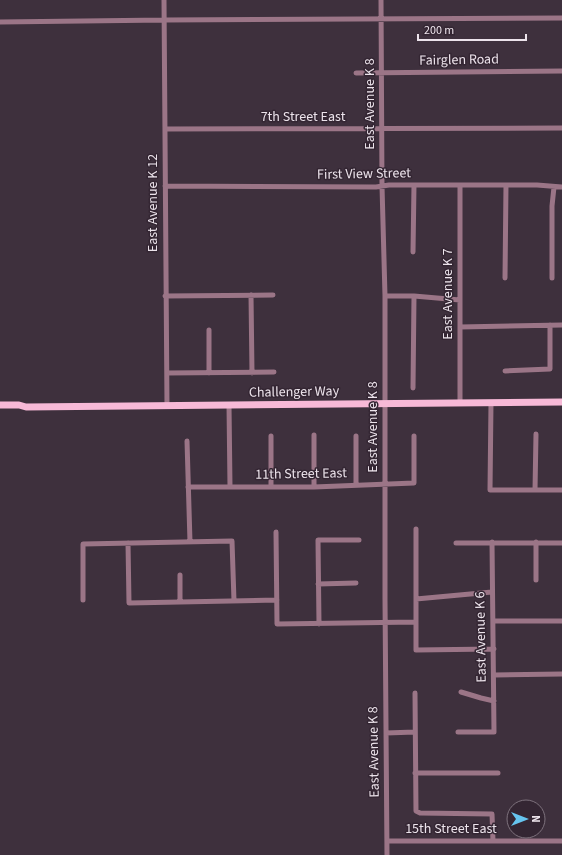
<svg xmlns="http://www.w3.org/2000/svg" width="562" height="855" viewBox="0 0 562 855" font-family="'Source Sans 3',sans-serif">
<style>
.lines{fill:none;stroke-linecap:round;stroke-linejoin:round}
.minor{stroke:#9b7587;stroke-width:5}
.major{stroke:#f7b9d7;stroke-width:7}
.labels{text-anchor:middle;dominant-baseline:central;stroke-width:3;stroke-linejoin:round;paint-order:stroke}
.street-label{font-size:14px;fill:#ece3eb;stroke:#342633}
</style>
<rect width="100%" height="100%" fill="#3e303d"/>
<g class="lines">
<path class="minor" d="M164 0 167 406
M381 0 382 186 385 296V599L387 855
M0 22 165 20 562 18
M356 73 562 71
M165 129 562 128
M460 185V403
M165 186 376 187 389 185H537L562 187
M413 252 414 185
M505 278 506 185
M552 278V206L554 187
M251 295 252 373
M165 296 273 295
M385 296H414L460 300
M460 327 562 325
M209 330V373
M505 371 550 369V325
M167 373 274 372
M413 388 414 296
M491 403 490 490H562
M229 405 230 487
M271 436V487
M356 436V485
M187 441 190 542
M188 487H314L414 483V436
M314 487V435
M535 490 536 434
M416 529V650L494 649
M276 532 277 624 416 622
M536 542V580
M128 543 129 603 277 600
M456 543H562
M180 575V602
M318 584 356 583
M416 599 492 592
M83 600V544L232 541 234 601
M493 621H562
M319 624 318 540H359
M494 675 562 674
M461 692 481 698 494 701
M415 693 416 811 420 813 492 814 493 841
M458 732H494L492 542
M386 733 415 732
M415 773H498
M387 841H562"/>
<path class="major" d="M0 405H19L26 407 562 402"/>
</g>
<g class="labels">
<g class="street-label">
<text transform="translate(459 60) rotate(-1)">Fairglen Road</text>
<text transform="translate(370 104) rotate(-90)">East Avenue K 8</text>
<text x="303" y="117">7th Street East</text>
<text transform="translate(364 174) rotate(-1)">First View Street</text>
<text transform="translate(153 203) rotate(-90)">East Avenue K 12</text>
<text transform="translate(448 294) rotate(-90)">East Avenue K 7</text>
<text transform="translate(294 392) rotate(-1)">Challenger Way</text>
<text transform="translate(373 427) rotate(-90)">East Avenue K 8</text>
<text transform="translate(301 474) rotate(-1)">11th Street East</text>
<text transform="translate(481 637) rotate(-91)">East Avenue K 6</text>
<text transform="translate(374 752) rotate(-91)">East Avenue K 8</text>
<text x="451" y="829">15th Street East</text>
</g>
</g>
<g transform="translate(526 819) rotate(90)"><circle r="19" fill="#342633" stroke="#7e727d"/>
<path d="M0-3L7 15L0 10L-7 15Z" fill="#66c4ef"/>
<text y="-6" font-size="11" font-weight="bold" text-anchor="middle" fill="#ece3eb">N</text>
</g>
<path d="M418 34v6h108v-6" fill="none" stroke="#ece3eb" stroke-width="2"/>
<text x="424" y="34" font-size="12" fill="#ece3eb" stroke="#342633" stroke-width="3" paint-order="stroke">200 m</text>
</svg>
